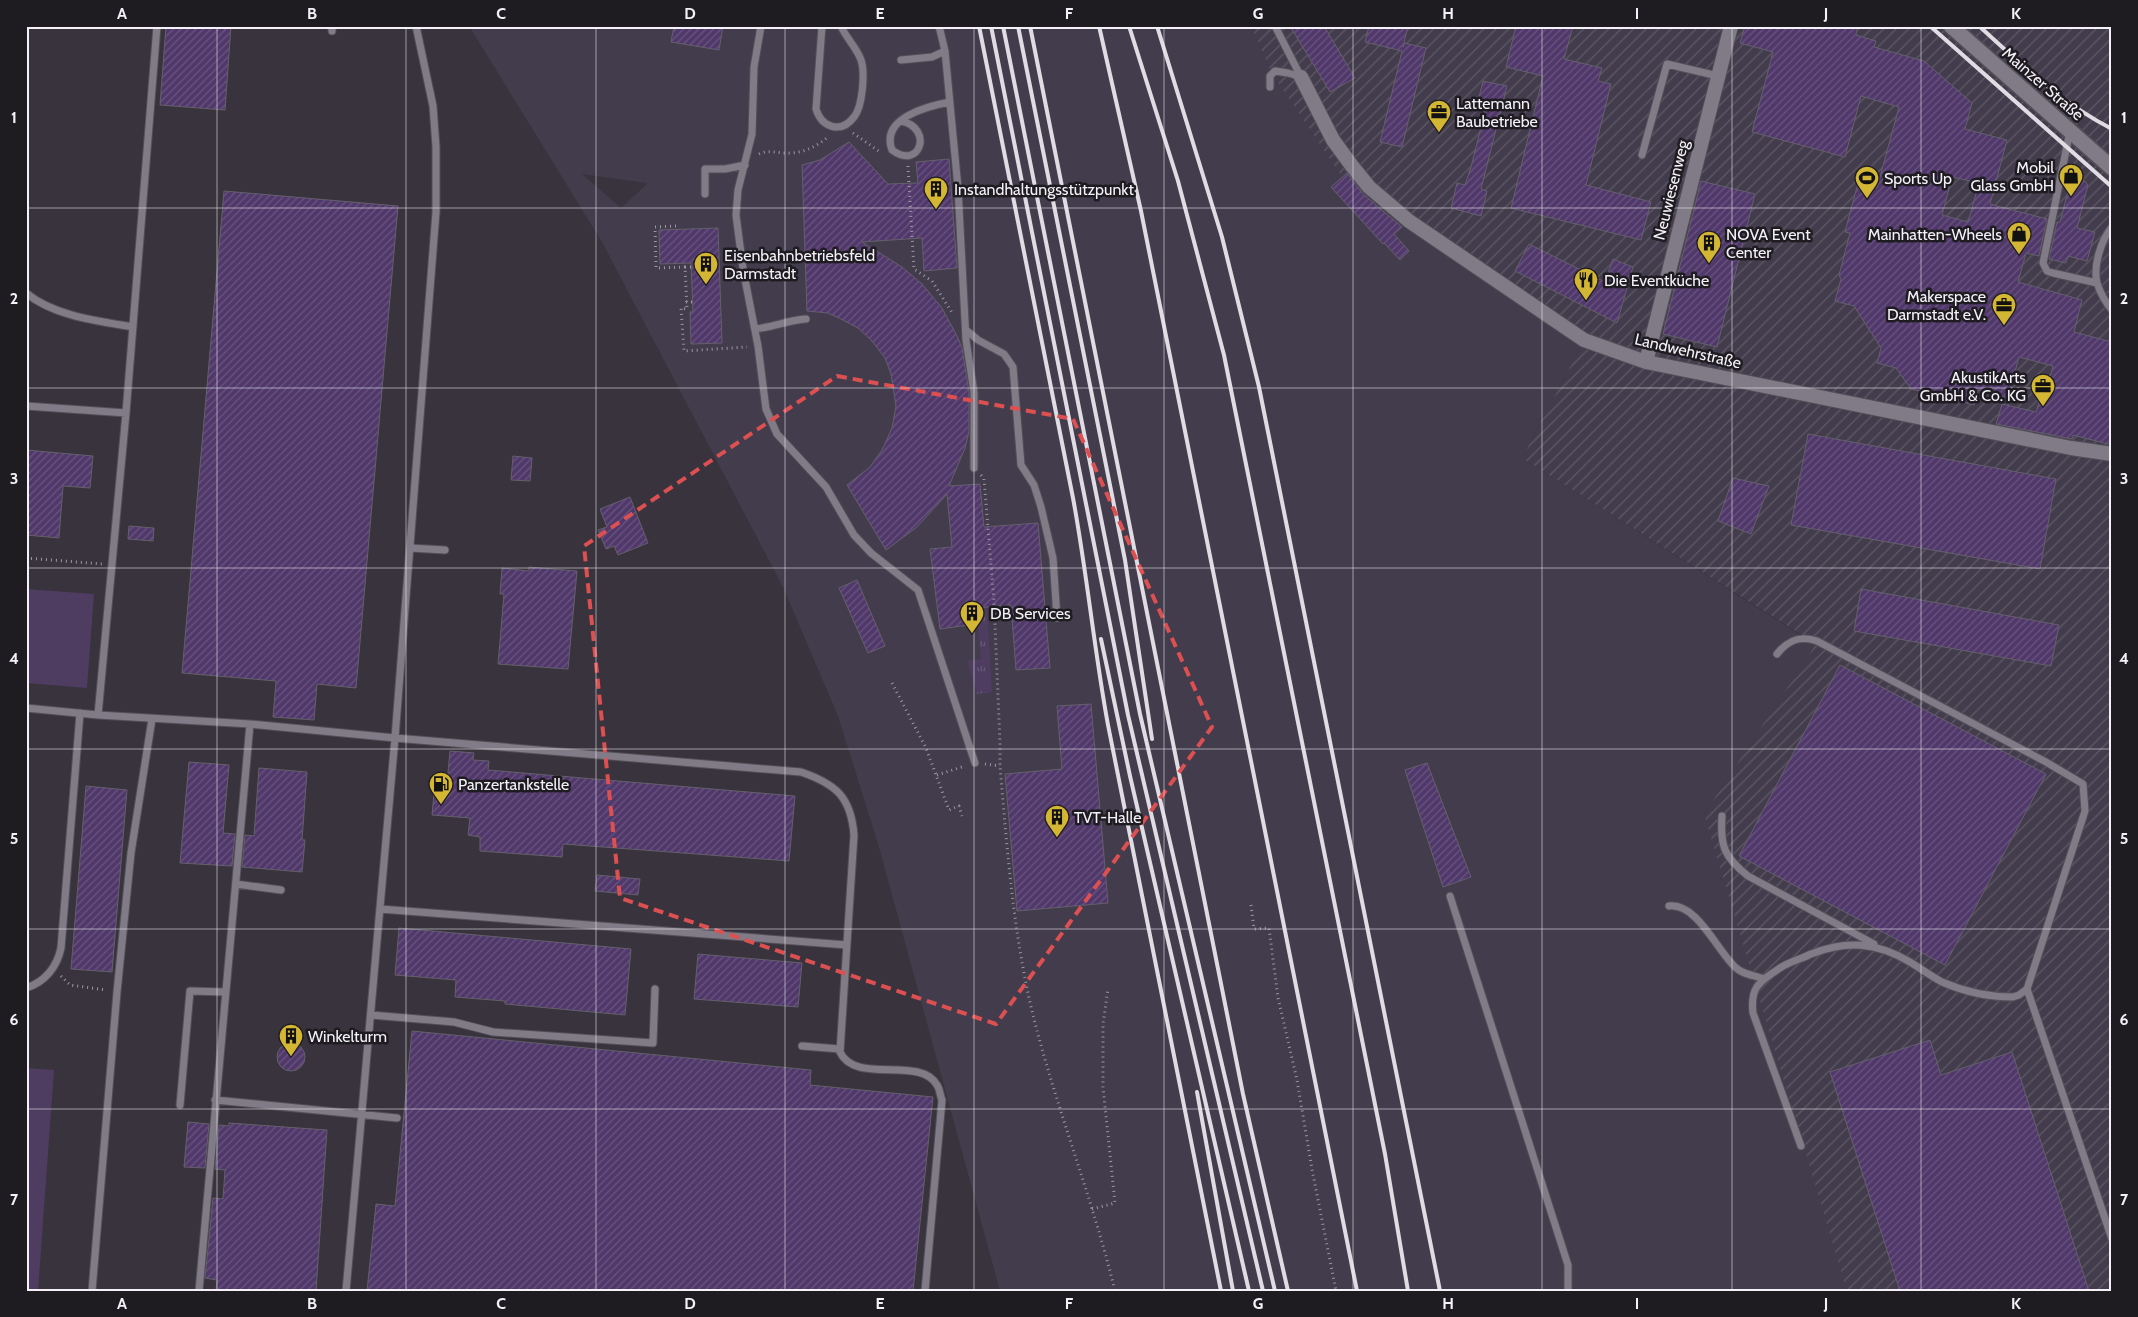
<svg xmlns="http://www.w3.org/2000/svg" width="2138" height="1317" viewBox="0 0 2138 1317" font-family="Cabin,sans-serif">
<style>
.built{fill:#433c4c;fill-rule:evenodd}
.industrial{fill:url(#industrial-furrows)}
.grass{fill:url(#grass-tufts)}
.garden{fill:#4e3d61}
.building{fill:url(#building-hatch);stroke:#64606b;fill-rule:evenodd}
.lines{fill:none;stroke-linecap:round;stroke-linejoin:round}
.service-casing{stroke:#524f57;stroke-width:9}
.minor-casing{stroke:#524f57;stroke-width:16}
.tertiary-casing{stroke:#524f57;stroke-width:18}
.path{stroke:#9b98a0;stroke-width:3;stroke-dasharray:1 4;stroke-linecap:butt}
.service{stroke:#807b87;stroke-width:7}
.minor{stroke:#807b87;stroke-width:14}
.tertiary{stroke:#807b87;stroke-width:15}
.rail{stroke:#dfdce3;stroke-width:4}
.marked{fill:none;stroke:#dc5052;stroke-width:4;stroke-dasharray:10 6;stroke-linejoin:round}
.grid{fill:none;stroke:#f4f2f8;stroke-width:1;stroke-opacity:0.55}
.labels{text-anchor:middle;dominant-baseline:central;stroke-width:5;stroke-linejoin:round;paint-order:stroke}
.street-label{font-size:16px;fill:#f4f2f8;stroke:#1e1c21}
.poi-label{font-size:16px;fill:#f4f2f8;stroke:#1e1c21;text-anchor:start}
.neatline{fill:none;stroke:#f4f2f8;stroke-width:2}
.grid-label{font-size:16px;text-anchor:middle;font-weight:bold;fill:#f4f2f8}
</style>
<defs>
<pattern id="industrial-furrows" width="10" height="10" patternUnits="userSpaceOnUse" patternTransform="scale(1.25)"><rect width="10" height="10" fill="#433c4c"/><path d="M-1 1l2-2M0 10L10 0M9 11l2-2" fill="none" stroke="#5f5967"/></pattern>
<pattern id="grass-tufts" width="24" height="20" patternUnits="userSpaceOnUse" patternTransform="scale(1.25)"><rect width="24" height="20" fill="#4e3d61"/><path d="M3 7l-1-3M5 7V3M7 7l1-3M15 17l-1-3M17 17v-4M19 17l1-3" fill="none" stroke="#685a78"/></pattern>
<pattern id="building-hatch" width="6" height="6" patternUnits="userSpaceOnUse" patternTransform="scale(1.25)"><rect width="6" height="6" fill="#50386a"/><path d="M-1 1l2-2M0 6l6-6M5 7l2-2" fill="none" stroke="#6a5580"/></pattern>
</defs>
<rect width="100%" height="100%" fill="#38333d"/>
<path class="built" d="M469 26H1251L1271 72 1582 344 1522 458 1816 645 1704 814 1866 1291H1000L879 847 838 716 783 587 602 242ZM582 174 646 183 647 184 621 208Z"/>
<path class="industrial" d="M1251 26H2112V1291H1847L1704 814 1816 644 1522 458 1582 344 1349 187 1271 72Z"/>
<path class="grass" d="M987 607 992 692 977 694 968 661 981 659 976 608Z"/>
<path class="garden" d="M26 589 94 594 87 688 26 683Z
M26 1068 54 1070 38 1291H26Z"/>
<path class="building" d="M166 26H231L225 110 160 105Z
M674 26H723L719 50 671 42Z
M1290 26H1324L1355 78 1330 92Z
M1369 26H1408L1403 47 1404 43 1426 48 1402 147 1380 142 1402 51 1365 42Z
M1516 26H1573L1564 59 1602 68 1598 81 1611 84 1586 185 1651 202 1641 240 1511 208 1543 76 1506 67Z
M1745 26H1858L1856 35 1876 41 1874 47 1924 61 1972 103 1965 129 2007 140 1990 204 2047 219 2039 256 2026 253 2018 282 2082 300 2074 332 2112 342V445L2073 435 2072 439 1996 424 2002 404 2036 412 2040 399 2044 400 2053 366 2019 357 2008 398 1978 390 1974 405 1911 389 1896 368 1877 363 1881 348 1854 306 1835 301 1841 279 1839 275 1850 233 1845 232 1858 183 1877 188 1899 107 1861 96 1845 157 1752 132 1773 52 1740 43ZM1952 177 1979 183 1968 222 1942 215Z
M1483 81 1507 86 1481 189 1487 191 1481 216 1451 208 1457 183 1465 185 1471 167 1485 111 1476 109Z
M849 142 888 184 918 183 916 162 949 159 957 268 924 271 922 238 862 242 902 267 922 284 942 308 958 338 962 348 969 392V432L965 448 949 486 980 484 984 527 1038 523 1050 668 1016 670 1011 605 976 608 977 624 940 629 930 549 952 547 947 494 917 527 886 550 847 485 870 467 882 450 892 428 896 406 891 374 885 358 872 341 858 328 841 319 828 313 807 311 802 165 820 160Z
M2074 169 2088 185 2077 228 2095 232 2087 261 2068 256 2066 263 2049 259 2057 222H2060Z
M1347 173 1363 194 1402 227 1394 234 1409 251 1400 260 1384 243 1383 244 1331 187Z
M1701 181 1755 194 1717 347 1663 334Z
M224 191 398 206 356 688 317 684 314 720 273 717 276 681 182 673Z
M718 228 722 343 691 344 690 312H693L691 263 660 264 659 230Z
M1529 244 1605 282 1613 259 1633 267 1617 323 1515 271Z
M1808 434 2056 479 2040 569 1791 525Z
M26 450 93 456 90 488 63 486 59 538 26 535Z
M513 456 532 458 530 481 511 480Z
M1733 478 1769 486 1751 534 1718 521Z
M630 497 648 543 618 555 614 546 606 549 598 530 607 527 600 509Z
M129 526 154 528 153 541 128 539Z
M529 567 577 571 568 669 498 664 504 594H500L502 568 529 571Z
M857 580 885 646 868 653 839 588Z
M1861 589 2059 625 2051 666 1854 631Z
M1840 665 2046 774 1945 965 1739 856Z
M1091 704 1108 903 1017 911 1005 774 1062 769 1057 706Z
M450 751 474 753 473 760 489 761 488 770 795 796 789 861 563 844 562 857 480 851V837L468 835 470 818 432 815 434 793 446 794Z
M189 762 229 765 223 833 235 834 232 866 180 863Z
M1427 763 1471 877 1443 887 1405 770Z
M259 768 307 772 302 840H305L302 872 242 867 245 835 254 836Z
M86 786 127 790 112 972 71 969Z
M597 875 640 879 638 895 595 891Z
M399 928 631 949 625 1015 505 1004V1001L455 997 456 980 395 975Z
M698 954 802 963 798 1007 694 999Z
M412 1031 811 1070 810 1085 933 1097 913 1291H367L376 1204 395 1206Z
M1930 1040 1941 1075 2012 1052 2089 1291H1900L1830 1072Z
M277 1057a14 14 0 1 1 28 0a14 14 0 1 1-28 0Z
M188 1122 209 1124 205 1168 184 1167Z
M229 1123 327 1130 316 1291H216L217 1280 205 1278 213 1198 223 1199 225 1170 215 1169 219 1125 229 1126Z"/>
<g class="lines">
<defs>
<path id="service" d="M332 26V31
M416 26 433 106 436 147V212L395 738 801 772C836 784 851 797 854 835L840 1052C855 1085 920 1055 937 1085 940 1089 940 1096 942 1100L925 1291
M761 26 754 67 752 134 738 190 736 215 743 269 758 346 766 409 777 434 826 487 854 535 871 553 918 590 975 763
M822 26 816 109C822 128 841 134 854 117 863 106 865 72 861 60 857 48 846 38 841 26
M939 26 945 51 958 188 966 340 974 392V468
M1275 26 1301 77
M901 60 932 57 945 51
M1270 87V76L1275 71 1288 73 1301 77
M901 121C934 128 920 171 892 150 880 118 928 106 950 102
M2070 131 2043 263 2047 271 2053 273 2097 283
M1642 155 1667 64 1718 76
M705 194V169H725L745 165
M2112 227C2101 240 2093 266 2097 283 2100 292 2106 303 2112 310
M26 293C54 316 97 321 133 327
M755 329C773 327 789 320 806 319
M966 330 978 340 1004 354 1013 367 1021 465 1034 485 1041 507 1053 558 1057 618
M26 406 126 413
M410 548 445 550
M1777 654C1788 640 1800 635 1817 641L2046 762 2083 784 2085 811 2027 989 2112 1239
M26 708 98 715 250 724 395 738 346 1291
M98 715 126 413 157 26
M1722 816C1720 846 1724 857 1748 876L1874 944
M236 884 281 890
M1450 896 1568 1265V1291
M1669 906C1697 903 1716 949 1735 967 1743 975 1754 975 1764 979
M380 909 847 945
M26 988C45 982 57 967 61 948L80 713
M371 1015 454 1022 493 1032 653 1043 655 989
M802 1046 840 1049
M215 1100 397 1118
M180 1105 190 991 225 992
M1801 1146 1753 1013C1750 987 1759 982 1780 968 1789 962 1801 959 1811 954 1847 940 1876 942 1910 962 1920 968 1931 976 1942 982 1965 992 1988 997 2013 997L2019 995 2027 989
M92 1291 117 992 131 853 152 719
M199 1291 250 724"/>
<path id="minor" d="M1301 77 1333 140 1352 166 1369 187 1409 221 1584 340 1646 362 2071 448 2112 454
M1646 362 1731 26"/>
<path id="tertiary" d="M1951 26 2112 168"/>
</defs>
<use href="#service" class="service-casing"/>
<use href="#minor" class="minor-casing"/>
<use href="#tertiary" class="tertiary-casing"/>
<path class="path" d="M853 133 880 152
M759 154C769 149 780 154 791 153 806 152 817 146 828 137
M908 166 914 269 932 281 953 314
M676 226 655 227 656 268 685 267 687 309 681 308 684 351 747 347
M685 267H691
M686 302H693
M981 475 984 479 994 601 1000 743V766C1007 848 1013 930 1032 1011 1055 1105 1092 1196 1115 1291
M26 558 102 564
M892 683 926 748 949 810 959 806 962 816
M985 764 1000 766
M937 775 965 766
M1251 905 1254 929 1269 928 1278 998 1297 1080 1312 1169 1336 1291
M61 976 70 985 106 990
M1092 1209 1115 1203 1103 1087V1024L1108 989"/>
<use href="#service" class="service"/>
<use href="#minor" class="minor"/>
<use href="#tertiary" class="tertiary"/>
<path class="rail" d="M979 26 1073 498C1087 573 1094 649 1108 725L1221 1291
M991 26 1128 715 1263 1291
M1003 26 1140 714 1275 1291
M1018 26 1125 560 1152 739
M1030 26 1243 1094 1288 1291
M1099 26 1141 211 1357 1291
M1129 26 1178 181 1224 355 1385 1154 1408 1291
M1157 26 1222 237 1259 387 1440 1291
M1930 26 2112 187
M1979 26C2021 64 2061 103 2112 129
M1101 639 1130 776 1249 1291
M1197 1092 1233 1291"/>
</g>
<path class="marked" d="M837 376 1073 419 1212 727 996 1024 620 898 584 546Z"/>
<path class="grid" d="M217 26V1291M406 26V1291M596 26V1291M785 26V1291M974 26V1291M1164 26V1291M1353 26V1291M1542 26V1291M1732 26V1291M1921 26V1291M26 208H2112M26 388H2112M26 568H2112M26 749H2112M26 929H2112M26 1109H2112"/>
<defs>
<symbol id="office-pin" viewBox="-11 -11 22 30"><path d="M0 17L-7.5 6A9.5 9.5 0 1 1 7.5 6Z" fill="#d4b635" stroke="#1e1c21"/><path d="M-6-3h4V-5.5h4V-3h4V5H-6ZM-1-4.5V-3h2v-1.5ZM-6 0V1H6V0Z" fill="#111"/></symbol>
<symbol id="shop-pin" viewBox="-11 -11 22 30"><path d="M0 17L-7.5 6A9.5 9.5 0 1 1 7.5 6Z" fill="#d4b635" stroke="#1e1c21"/><path d="M-5-2.5h2.3a2.7 3.5 0 0 1 5.4 0H5L5.5 6h-11ZM-1.5-2.5h3a1.5 2.3 0 0 0-3 0Z" fill="#111"/></symbol>
<symbol id="stadium-pin" viewBox="-11 -11 22 30"><path d="M0 17L-7.5 6A9.5 9.5 0 1 1 7.5 6Z" fill="#d4b635" stroke="#1e1c21"/><path d="M0-5a6.5 5 0 1 0 0 10a6.5 5 0 1 0 0-10ZM-3.5-1.8h7v3.6h-7Z" fill="#111"/></symbol>
<symbol id="building-pin" viewBox="-11 -11 22 30"><path d="M0 17L-7.5 6A9.5 9.5 0 1 1 7.5 6Z" fill="#d4b635" stroke="#1e1c21"/><path d="M-4-6H4V6H1V3H-1V6H-4ZM-2.5-4.3h1.7v1.8h-1.7ZM.8-4.3h1.7v1.8H.8ZM-2.5-1h1.7V.8h-1.7ZM.8-1h1.7V.8H.8Z" fill="#111"/></symbol>
<symbol id="restaurant-pin" viewBox="-11 -11 22 30"><path d="M0 17L-7.5 6A9.5 9.5 0 1 1 7.5 6Z" fill="#d4b635" stroke="#1e1c21"/><path d="M-5-6h1v4h1v-4h1v4h1v-4h1v5L-1.5 .5V6h-2V.5L-5-1ZM5-6V6H3V1.5H1.5Q1.5-4 5-6Z" fill="#111"/></symbol>
<symbol id="fuel-pin" viewBox="-11 -11 22 30"><path d="M0 17L-7.5 6A9.5 9.5 0 1 1 7.5 6Z" fill="#d4b635" stroke="#1e1c21"/><path d="M-5.5-6h7V0h2V4h1.3V-2.5L3-4.5l.8-.8L6-3V5H2.5V1h-1V6h-7ZM-4.2-4.7v3.2H.2V-4.7Z" fill="#111"/></symbol>
</defs>
<g fill-rule="evenodd">
<use href="#office-pin" x="1425" y="98" width="28" height="38"/>
<use href="#shop-pin" x="2057" y="162" width="28" height="38"/>
<use href="#stadium-pin" x="1853" y="164" width="28" height="38"/>
<use href="#building-pin" x="922" y="175" width="28" height="38"/>
<use href="#shop-pin" x="2005" y="220" width="28" height="38"/>
<use href="#building-pin" x="1695" y="229" width="28" height="38"/>
<use href="#building-pin" x="692" y="250" width="28" height="38"/>
<use href="#restaurant-pin" x="1572" y="266" width="28" height="38"/>
<use href="#office-pin" x="1990" y="291" width="28" height="38"/>
<use href="#office-pin" x="2029" y="372" width="28" height="38"/>
<use href="#building-pin" x="958" y="599" width="28" height="38"/>
<use href="#fuel-pin" x="427" y="770" width="28" height="38"/>
<use href="#building-pin" x="1043" y="803" width="28" height="38"/>
<use href="#building-pin" x="277" y="1022" width="28" height="38"/>
</g>
<g class="labels">
<g class="street-label">
<text transform="translate(2043 84) rotate(41)">Mainzer Straße</text>
<text transform="translate(1671 190) rotate(-76)">Neuwiesenweg</text>
<text transform="translate(1688 351) rotate(13)">Landwehrstraße</text>
</g>
<g class="poi-label">
<text x="1456" y="103">Lattemann<tspan x="1456" dy="18">Baubetriebe</tspan></text>
<text x="2054" y="167" text-anchor="end">Mobil<tspan x="2054" dy="18">Glass GmbH</tspan></text>
<text x="1884" y="178">Sports Up</text>
<text x="954" y="189">Instandhaltungsstützpunkt</text>
<text x="1726" y="234">NOVA Event<tspan x="1726" dy="18">Center</tspan></text>
<text x="2002" y="234" text-anchor="end">Mainhatten-Wheels</text>
<text x="724" y="255">Eisenbahnbetriebsfeld<tspan x="724" dy="18">Darmstadt</tspan></text>
<text x="1604" y="280">Die Eventküche</text>
<text x="1986" y="296" text-anchor="end">Makerspace<tspan x="1986" dy="18">Darmstadt e.V.</tspan></text>
<text x="2026" y="377" text-anchor="end">AkustikArts<tspan x="2026" dy="18">GmbH &amp; Co. KG</tspan></text>
<text x="990" y="613">DB Services</text>
<text x="458" y="784">Panzertankstelle</text>
<text x="1074" y="817">TVT-Halle</text>
<text x="308" y="1036">Winkelturm</text>
</g>
</g>
<rect width="2138" height="1317" fill="none" stroke="#1e1c21" stroke-width="55"/>
<rect x="28" y="28" width="2082" height="1262" class="neatline"/>
<g class="grid-label">
<text x="122" y="19">A</text>
<text x="312" y="19">B</text>
<text x="501" y="19">C</text>
<text x="690" y="19">D</text>
<text x="880" y="19">E</text>
<text x="1069" y="19">F</text>
<text x="1258" y="19">G</text>
<text x="1448" y="19">H</text>
<text x="1637" y="19">I</text>
<text x="1826" y="19">J</text>
<text x="2016" y="19">K</text>
<text x="14" y="123">1</text>
<text x="2124" y="123">1</text>
<text x="14" y="304">2</text>
<text x="2124" y="304">2</text>
<text x="14" y="484">3</text>
<text x="2124" y="484">3</text>
<text x="14" y="664">4</text>
<text x="2124" y="664">4</text>
<text x="14" y="844">5</text>
<text x="2124" y="844">5</text>
<text x="14" y="1025">6</text>
<text x="2124" y="1025">6</text>
<text x="14" y="1205">7</text>
<text x="2124" y="1205">7</text>
<text x="122" y="1309">A</text>
<text x="312" y="1309">B</text>
<text x="501" y="1309">C</text>
<text x="690" y="1309">D</text>
<text x="880" y="1309">E</text>
<text x="1069" y="1309">F</text>
<text x="1258" y="1309">G</text>
<text x="1448" y="1309">H</text>
<text x="1637" y="1309">I</text>
<text x="1826" y="1309">J</text>
<text x="2016" y="1309">K</text>
</g>
</svg>
